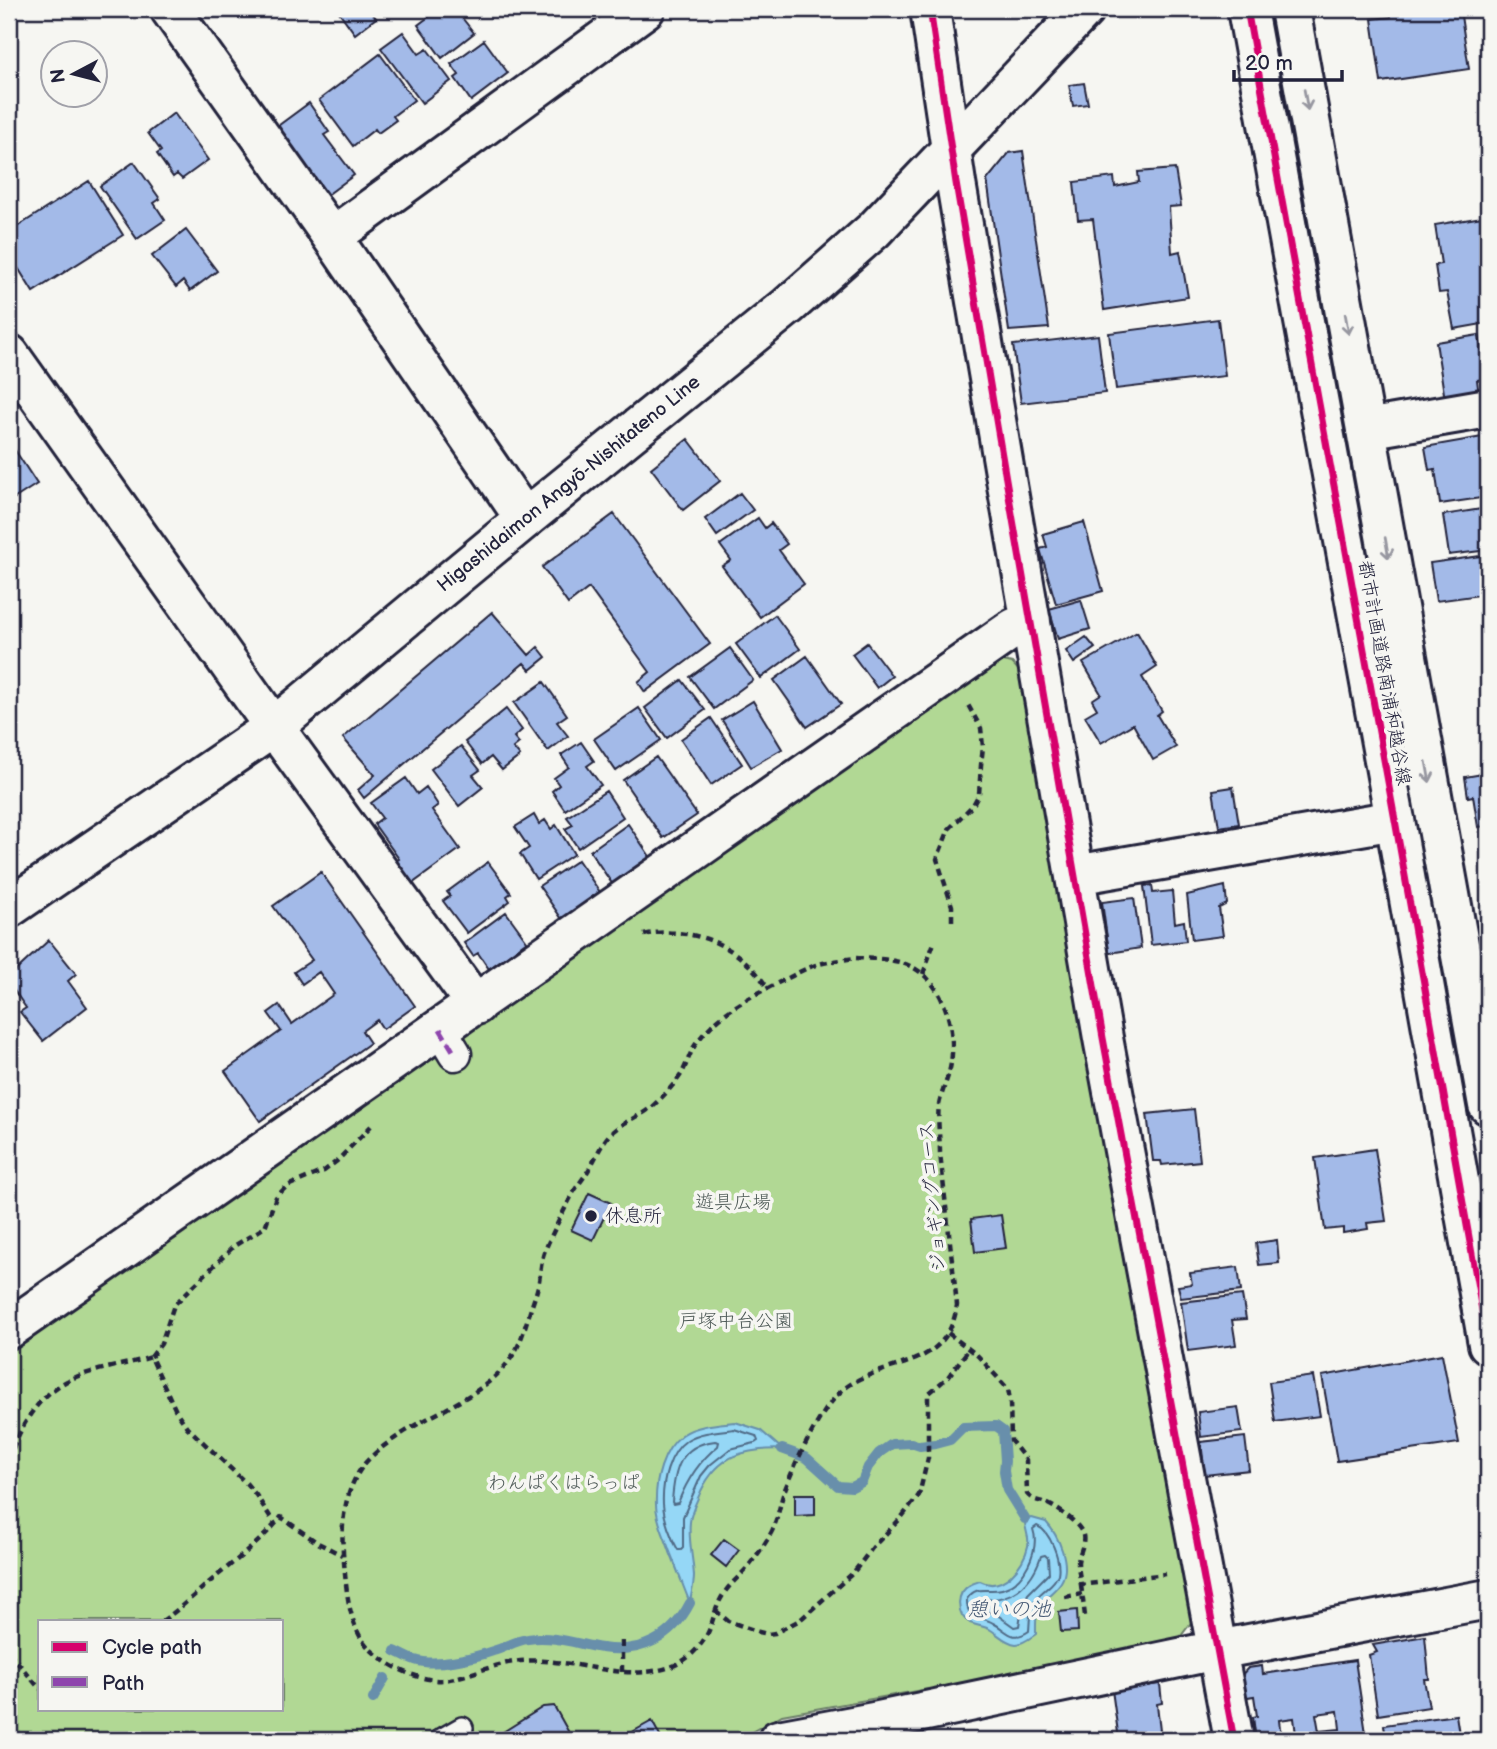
<svg xmlns="http://www.w3.org/2000/svg" width="1497" height="1749" viewBox="0 0 1497 1749" font-family="'Balsamiq Sans','Klee One',sans-serif">
<style>
.green{fill:#b1d894;stroke:#6a7d68;stroke-width:2;fill-rule:evenodd}
.water{fill:#95d7f6;stroke:#678fab;stroke-width:2}
.lines{fill:none;stroke-linecap:round;stroke-linejoin:round}
.shore{stroke:#506a86;stroke-width:2}
.stream{stroke:#678fab;stroke-width:10}
.building{fill:#a3bae8;stroke:#22223b;stroke-width:2;fill-rule:evenodd}
.service-casing{stroke:#22223b;stroke-width:26}
.pedestrian-casing{stroke:#22223b;stroke-width:37}
.minor-casing{stroke:#22223b;stroke-width:44}
.tertiary-casing{stroke:#22223b;stroke-width:44}
.secondary-casing{stroke:#22223b;stroke-width:44}
.path{stroke:#22223b;stroke-width:4.5;stroke-dasharray:7 5;stroke-linecap:butt}
.service{stroke:#f6f6f2;stroke-width:21}
.pedestrian{stroke:#f6f6f2;stroke-width:32}
.minor{stroke:#f6f6f2;stroke-width:38}
.tertiary{stroke:#f6f6f2;stroke-width:38}
.secondary{stroke:#f6f6f2;stroke-width:38}
.quiet{stroke:#8e44ad;stroke-width:5;stroke-dasharray:10 5;stroke-linecap:butt}
.cycleway-casing{stroke:#f6f6f2;stroke-width:11}
.cycleway{stroke:#d6006c;stroke-width:7}
.oneway{stroke:#9797a0}
.poi-dot{fill:#22223b;stroke:#f6f6f2;stroke-width:2.5}
.labels{text-anchor:middle;dominant-baseline:central;stroke-width:7;stroke-linejoin:round;paint-order:stroke}
.street-label{font-size:19px;fill:#22223b;stroke:#f6f6f2}
.park-label{font-size:19px;fill:#4d5956;stroke:#f6f6f2}
.poi-label{font-size:19px;fill:#22223b;stroke:#f6f6f2;text-anchor:start}
.water-label{font-size:21px;font-style:italic;fill:#445873;stroke:#f6f6f2}
</style>
<rect width="100%" height="100%" fill="#f6f6f2"/>
<filter id="ink" filterUnits="userSpaceOnUse"><feTurbulence type="fractalNoise" baseFrequency=".0143" numOctaves="2"/><feDisplacementMap in="SourceGraphic" scale="14" xChannelSelector="R" yChannelSelector="G"/><feConvolveMatrix kernelMatrix="1 2 1 2 8 2 1 2 1" color-interpolation-filters="sRGB"/></filter>
<g filter="url(#ink)">
<path class="green" d="M995 659 1012 663 1025 677 1193 1620 1174 1645 782 1715 737 1740H9V1344ZM40 1621H282V1709H40Z"/>
<path class="water" d="M735 1422 760 1430 782 1449C744 1449 719 1454 701 1491 697 1501 691 1511 690 1522 688 1540 693 1558 694 1576 694 1585 691 1594 690 1603 683 1586 677 1569 670 1552 665 1537 656 1520 656 1505 655 1481 662 1450 682 1435 696 1425 718 1424 735 1422Z
M1032 1518 1046 1522C1058 1535 1072 1565 1061 1582 1056 1590 1048 1595 1042 1602 1035 1611 1036 1624 1036 1634 1030 1638 1023 1644 1016 1644 1006 1643 999 1635 991 1630 985 1626 977 1626 970 1623 956 1615 955 1593 970 1585 973 1583 977 1582 980 1581 1002 1593 1024 1566 1028 1546 1030 1536 1024 1530 1025 1519Z"/>
<g class="lines">
<path class="shore" d="M734 1429 756 1436 758 1441 755 1443 730 1449 710 1465 701 1476 683 1517V1548L681 1550H678C671 1538 664 1519 663 1504 662 1484 668 1453 687 1440 700 1432 719 1431 734 1429Z
M715 1441 719 1442 718 1446C699 1461 687 1480 678 1503L673 1504 672 1502C674 1471 679 1445 715 1441Z
M1037 1526C1050 1531 1061 1560 1058 1574 1055 1585 1042 1590 1036 1599 1029 1608 1030 1620 1029 1631 1012 1643 1007 1630 993 1623 980 1615 966 1621 967 1599 977 1584 987 1593 1002 1589 1024 1583 1040 1550 1033 1529Z
M1045 1555 1048 1558 1049 1573 1028 1594 1022 1607 1019 1626 1014 1627 996 1614 978 1609 975 1602 978 1599C1010 1602 1031 1586 1041 1556Z"/>
<path class="stream" d="M782 1449 807 1458 838 1486 852 1487 862 1482 868 1467 879 1453 892 1444 911 1443 920 1446 935 1444 950 1440 963 1427 996 1426 1003 1431 1005 1461 1004 1471 1007 1490 1025 1519
M395 1651C402 1654 408 1658 415 1660 435 1667 473 1658 493 1651 505 1648 516 1640 528 1639 554 1635 577 1644 602 1648 641 1654 672 1638 690 1603
M373 1699 385 1678"/>
</g>
<path class="building" d="M337 9H369L376 18 355 34Z
M439 9H455L474 33 442 58 418 25Z
M1390 9H1460L1469 69 1381 82 1372 19 1391 17Z
M403 32 419 54 427 49 451 81 422 103 381 48Z
M484 40 508 73 471 101 455 78 459 75 451 64Z
M380 54 414 100 393 116 396 120 378 133 375 129 353 146 319 100Z
M1084 83 1088 104 1073 106 1069 85Z
M309 103 329 132 324 135 354 175 319 201 275 128Z
M174 113 208 160 182 179 177 174 173 177 157 154 161 151 148 133Z
M1023 151 1049 328 1009 331 987 180 1009 153Z
M134 162 160 199 154 203 165 220 137 239 100 186Z
M1175 169 1181 206 1169 207 1172 253 1180 251 1188 297 1104 310 1093 219 1078 220 1074 182 1114 177 1115 187 1139 182 1138 172Z
M89 181 123 235 33 292 15 263 9 267V232Z
M1488 216V323L1454 329 1447 292 1439 293 1435 265 1441 264 1435 225Z
M186 230 217 271 190 291 183 281 176 287 152 256Z
M1218 319 1225 376 1116 389 1109 333Z
M1098 335 1105 393 1021 403 1013 345Z
M1479 335 1486 379 1477 380 1479 395 1445 400 1436 342Z
M1488 436V497L1440 504 1435 469 1429 470 1425 447Z
M688 439 720 481 683 510 651 468Z
M9 441 37 484 9 502Z
M740 493 753 510 717 536 705 519Z
M1488 508V550L1449 555 1443 515Z
M614 514 710 644 645 692 638 682 650 672 589 588 568 604 542 567Z
M758 518 765 528 771 523 787 544 779 550 804 584 760 617 722 566 731 560 720 545Z
M1084 522 1103 591 1056 604 1040 549 1047 547 1043 534Z
M1488 555V594L1436 601 1430 563Z
M1081 600 1090 629 1058 639 1049 609Z
M492 612 529 655 538 647 546 657 530 670 524 663 364 798 358 790 375 775 343 738Z
M775 615 800 649 761 678 736 644Z
M1137 632 1157 667 1142 677 1162 711 1157 715 1176 747 1153 760 1133 724 1101 743 1085 716 1097 709 1092 700 1101 694 1083 663Z
M1086 637 1095 648 1074 663 1066 651Z
M867 643 892 676 877 688 852 654Z
M730 648 753 680 714 709 690 677Z
M807 656 841 704 807 727 774 680Z
M682 680 705 710 667 738 645 708Z
M544 682 567 715 557 722 568 736 548 751 514 703Z
M753 701 782 749 751 767 722 720Z
M639 708 661 740 616 771 594 739Z
M506 709 522 730 514 737 519 743 513 748 520 756 502 770 491 757 482 764 465 742Z
M711 718 742 764 711 785 681 739Z
M581 742 594 761 587 766 601 785 565 810 552 791 559 785 554 778 569 767 561 755Z
M461 746 480 770 473 775 483 787 459 806 431 769Z
M656 757 697 815 663 838 623 780Z
M1488 773V826L1478 827 1473 796 1468 797 1465 777Z
M406 778 417 794 426 787 438 805 432 810 460 849 409 886 393 863 399 859 374 824 382 818 371 803Z
M1233 787 1239 824 1219 827 1213 790Z
M606 791 623 817 578 848 565 829 573 825 567 817Z
M534 815 539 824 545 820 551 829 556 825 574 854 536 879 520 854 529 848 515 827Z
M628 824 651 858 613 885 590 851Z
M578 860 602 895 564 922 539 886Z
M488 862 511 893 507 896 510 901 467 933 443 901 450 896 447 892Z
M321 872 415 1006 383 1029 377 1020 362 1031 370 1043 260 1121 225 1071 281 1031 268 1013 279 1005 292 1024 334 994 319 972 302 984 294 972 312 960 273 906Z
M1152 885 1153 893 1172 891 1175 923 1184 921 1186 941 1151 945 1144 886Z
M1225 886 1227 904 1219 908 1223 936 1192 940 1187 895Z
M1134 898 1141 948 1109 953 1102 902Z
M506 912 527 941 489 969 478 953 473 956 464 943Z
M49 940 76 974 68 981 87 1007 43 1041 20 1012 26 1008 9 983V977Z
M1194 1109 1200 1161 1162 1165 1161 1161H1153L1147 1114Z
M1375 1149 1386 1221 1367 1223 1368 1229 1343 1233V1228L1325 1230 1315 1158Z
M589 1193 611 1203 593 1240 571 1230Z
M1001 1215 1006 1248 975 1252 971 1219Z
M1277 1240 1279 1263 1259 1265 1256 1243Z
M1238 1267 1241 1291 1181 1298 1178 1286 1192 1284 1190 1273Z
M1242 1295 1246 1319 1232 1320 1236 1345 1188 1351 1181 1302Z
M1442 1354 1459 1443 1337 1461 1322 1376Z
M1313 1376 1320 1416 1275 1422 1269 1382Z
M1238 1407 1242 1432 1201 1437 1198 1412Z
M1245 1437 1249 1470 1205 1475 1201 1442Z
M795 1494H815V1515L795 1516Z
M724 1539 739 1550 726 1567 711 1555Z
M1077 1610 1078 1631 1061 1632 1059 1612Z
M1425 1636 1429 1679H1424L1429 1707 1378 1715 1369 1655 1377 1652 1373 1645Z
M1355 1660 1367 1740H1256L1253 1717 1257 1716 1254 1696 1241 1698 1238 1679 1248 1668 1262 1666 1263 1674ZM1338 1711 1340 1729 1319 1731 1316 1714ZM1294 1718 1296 1735 1281 1737 1279 1720Z
M1160 1684 1162 1703 1157 1704 1161 1740H1119L1112 1690Z
M554 1706 573 1740H508L503 1732 543 1707Z
M1456 1715 1460 1740H1386L1384 1725Z
M652 1721 662 1740H618Z"/>
<g class="lines">
<defs>
<path id="service" d="M441 1740 462 1728"/>
<path id="pedestrian" d="M440 1029 455 1054"/>
<path id="minor" d="M170 9 332 237 525 519
M930 9 956 183 1007 485 1103 1038 1234 1740
M332 237 645 9
M1366 429 1488 408
M274 727 476 1005
M1075 875 1395 820
M9 1329 1014 628 1031 621
M778 1740 874 1722 1217 1650 1488 1599"/>
<path id="tertiary" d="M1247 9 1395 820 1488 1344
M1290 9 1488 1105
M9 354 274 727"/>
<path id="secondary" d="M9 908 274 727 525 519 788 306 874 230 1085 9"/>
</defs>
<use href="#service" class="service-casing"/>
<use href="#pedestrian" class="pedestrian-casing"/>
<use href="#minor" class="minor-casing"/>
<use href="#tertiary" class="tertiary-casing"/>
<use href="#secondary" class="secondary-casing"/>
<path class="path" d="M952 921V906L937 859 949 829 973 805 979 794 981 765 983 747 981 728 968 705
M644 935C654 932 666 932 677 933 715 936 746 955 767 987
M856 958C875 959 897 958 914 968 945 985 956 1031 951 1063 949 1077 942 1090 939 1105 937 1120 940 1138 940 1153L957 1305C946 1380 869 1354 833 1400 815 1422 794 1465 784 1492 779 1506 778 1520 771 1533 764 1546 755 1558 746 1569 738 1578 729 1585 723 1595 716 1606 714 1617 710 1628 703 1646 686 1663 667 1668 614 1684 560 1650 503 1664 486 1668 460 1678 444 1680 416 1682 376 1661 361 1638 348 1616 346 1586 344 1562 340 1529 343 1489 366 1462 384 1442 422 1421 446 1409 472 1394 497 1381 513 1355 521 1343 524 1329 529 1315 532 1304 537 1293 539 1281 541 1270 541 1258 546 1248 554 1229 564 1211 573 1193 579 1183 587 1174 592 1164 598 1153 602 1143 610 1134 619 1125 629 1121 639 1115 649 1111 658 1101 666 1093 671 1087 678 1080 682 1073 688 1062 690 1051 698 1041 722 1009 754 995 790 977 797 973 805 969 813 966 827 961 842 960 856 958Z
M923 974 935 940
M948 1333 978 1356 1008 1389 1010 1400 1011 1441 1026 1460 1027 1494C1033 1501 1038 1500 1046 1503 1057 1508 1080 1523 1083 1535 1085 1545 1079 1553 1078 1562 1078 1570 1080 1577 1081 1585L1165 1574
M151 1357 161 1344 174 1305 234 1246 265 1227 276 1197 287 1186 324 1171 337 1161 371 1126
M9 1460C20 1425 40 1391 76 1377 100 1368 126 1365 151 1357L176 1411 187 1427 246 1483 256 1495 275 1524
M1081 1585 1085 1616
M1065 1597 1082 1594
M715 1610 728 1621 759 1632 768 1634 775 1633 800 1620 853 1573 873 1547 901 1518 919 1495 928 1458V1394L948 1377 969 1349
M162 1621C180 1609 195 1594 212 1580 236 1560 261 1542 281 1517L318 1543 342 1555
M9 1652 40 1689
M622 1672V1638"/>
<use href="#service" class="service"/>
<use href="#pedestrian" class="pedestrian"/>
<use href="#minor" class="minor"/>
<use href="#tertiary" class="tertiary"/>
<use href="#secondary" class="secondary"/>
<path class="quiet" d="M440 1029 455 1054"/>
<defs>
<path id="cycleway" d="M930 9 956 183 1007 485 1103 1038 1234 1740
M1247 9 1395 820 1488 1344"/>
</defs>
<use href="#cycleway" class="cycleway-casing"/>
<use href="#cycleway" class="cycleway"/>
</g>
<defs><path id="oneway-shaft" d="M-6 0H5M1.5-3L5.5 0L1.5 3" fill="none" stroke-width="1.6" stroke-linecap="round" stroke-linejoin="round" transform="scale(1.75)"/></defs>
<g class="oneway">
<use href="#oneway-shaft" transform="translate(1306 100) rotate(80)"/>
<use href="#oneway-shaft" transform="translate(1347 324) rotate(80)"/>
<use href="#oneway-shaft" transform="translate(1387 548) rotate(80)"/>
<use href="#oneway-shaft" transform="translate(1428 772) rotate(80)"/>
</g>
</g>
<circle class="poi-dot" cx="591" cy="1216" r="7"/>
<g class="labels">
<g class="street-label">
<text transform="translate(569 484) rotate(-39)">Higashidaimon Angyō-Nishitateno Line</text>
<text transform="translate(1384 673) rotate(80)">都市計画道路南浦和越谷線</text>
<text transform="translate(933 1197) rotate(-95)">ジョギングコース</text>
</g>
<g class="park-label">
<text x="733" y="1202">遊具広場</text>
<text x="736" y="1321">戸塚中台公園</text>
<text x="564" y="1483">わんぱくはらっぱ</text>
</g>
<g class="poi-label">
<text x="605" y="1216">休息所</text>
</g>
<g class="water-label">
<text x="1009" y="1609">憩いの池</text>
</g>
</g>
<rect width="1497" height="1749" fill="none" stroke="#f6f6f2" stroke-width="35"/>
<rect x="18" y="18" width="1462" height="1714" fill="none" stroke="#22223b" stroke-width="2.5" filter="url(#ink)"/>
<rect x="38" y="1620" width="245" height="91" fill="#f6f6f2" stroke="#a1a1a9" stroke-width="2"/>
<rect x="52" y="1642" width="35" height="10" fill="#d6006c" stroke="#a1a1a9" stroke-width="2"/>
<text x="102" y="1654" font-size="21" fill="#22223b">Cycle path</text>
<rect x="52" y="1677" width="35" height="10" fill="#8e44ad" stroke="#a1a1a9" stroke-width="2"/>
<text x="102" y="1690" font-size="21" fill="#22223b">Path</text>
<g transform="translate(74 74) rotate(263)"><circle r="33" fill="#f6f6f2" stroke="#a1a1a9" stroke-width="2"/>
<path d="M0-5L12 26L0 18L-12 26Z" fill="#22223b"/>
<text y="-10" font-size="19" font-weight="bold" text-anchor="middle" fill="#22223b">N</text>
</g>
<path d="M1234 70v10h108v-10" fill="none" stroke="#22223b" stroke-width="3.5"/>
<text x="1245" y="70" font-size="21" fill="#22223b" stroke="#f6f6f2" stroke-width="5" paint-order="stroke">20 m</text>
</svg>
